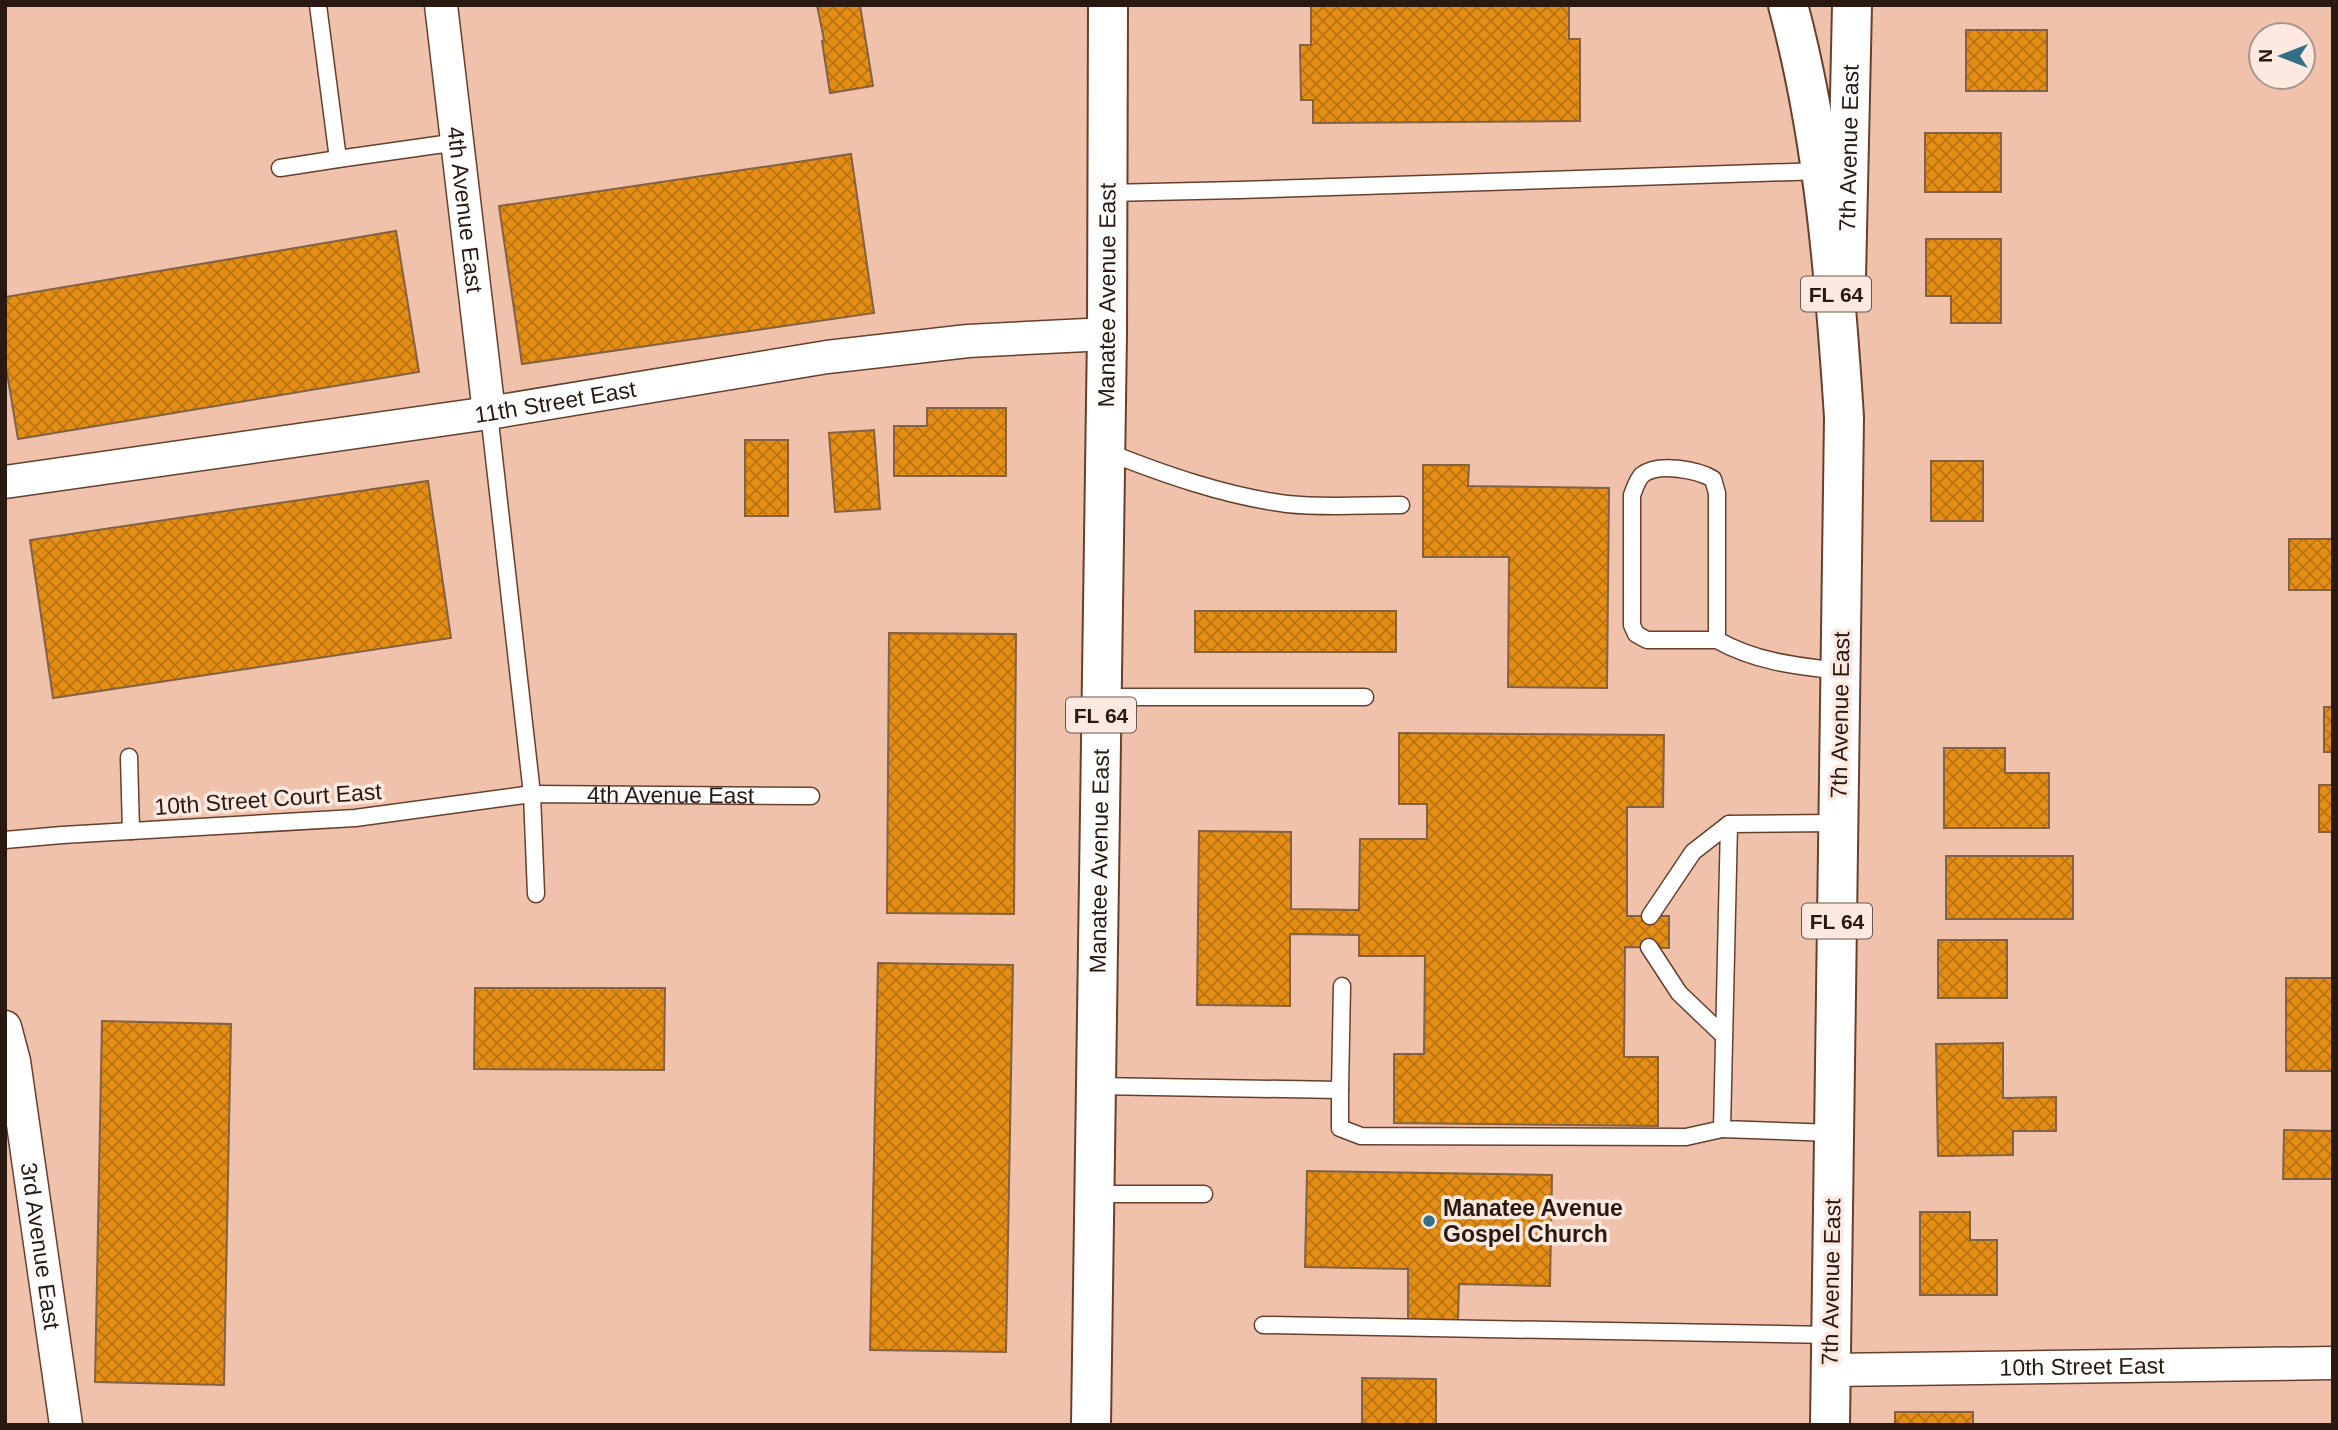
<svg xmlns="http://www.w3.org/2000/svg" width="2338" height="1430" viewBox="0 0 2338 1430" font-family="Arial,sans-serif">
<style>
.building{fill:url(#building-cross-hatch);stroke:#826242;stroke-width:2}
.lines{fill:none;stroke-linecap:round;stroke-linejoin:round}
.service-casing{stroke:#66402d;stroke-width:19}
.minor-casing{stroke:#66402d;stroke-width:35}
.tertiary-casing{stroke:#66402d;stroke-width:42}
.primary-casing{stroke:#66402d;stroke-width:42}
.service{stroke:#fff;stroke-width:16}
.minor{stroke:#fff;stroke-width:32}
.tertiary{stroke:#fff;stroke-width:38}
.primary{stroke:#fff;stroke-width:38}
.poi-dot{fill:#336f86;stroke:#fde9e0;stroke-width:2.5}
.labels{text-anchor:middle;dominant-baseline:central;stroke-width:7;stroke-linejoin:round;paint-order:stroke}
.shield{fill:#fde9e0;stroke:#69574f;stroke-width:2}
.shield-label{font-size:21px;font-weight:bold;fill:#291911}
.street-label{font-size:23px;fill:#291911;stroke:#fde9e0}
.poi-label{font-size:23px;font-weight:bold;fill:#291911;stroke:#fde9e0;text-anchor:start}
</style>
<defs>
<pattern id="building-cross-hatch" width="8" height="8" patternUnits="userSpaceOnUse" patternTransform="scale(1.75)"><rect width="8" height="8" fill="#e58e15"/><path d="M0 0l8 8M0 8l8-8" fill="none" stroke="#ba7312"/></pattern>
</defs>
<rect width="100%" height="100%" fill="#f0c2ac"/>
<path class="building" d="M817 5H860L873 86 830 93 822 41 824 40Z
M1311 5H1569V39H1580V121L1313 123V100H1301L1300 45H1311Z
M1966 30H2047V91H1966Z
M1925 133H2001V192H1925Z
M851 154 874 313 522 364 499 206Z
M396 231 419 372 18 439 5 361V297Z
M1926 239H2001V323H1951V296H1926Z
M927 408H1006V476H894V426H927Z
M874 430 880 509 835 512 829 433Z
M745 440H788V516H745Z
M1931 461H1983V521H1931Z
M1423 465H1469L1468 486 1609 488 1607 688 1508 687 1509 557H1423Z
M428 481 451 638 53 698 30 540Z
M2289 539H2333V590H2289Z
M1195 611H1396V652H1195Z
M889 633 1016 634 1014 914 887 913Z
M2324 707H2333V752H2324Z
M1399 733 1664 735 1663 807H1627V916H1669V948L1625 947 1624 1057H1658V1126L1394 1123V1054H1424L1425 956H1359V935L1290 934V1006L1197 1005 1199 831 1291 832V909L1359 910 1360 839H1427V804H1399Z
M1944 748H2005V773H2049V828H1944Z
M2319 785H2333V832H2319Z
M1946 856H2073V919H1946Z
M1938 940H2007V998H1938Z
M878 963 1013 965 1006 1352 870 1350Z
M2286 978H2333V1071H2286Z
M475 988H665L664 1070 474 1069Z
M102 1021 231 1024 224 1385 95 1382Z
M2003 1043V1098L2056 1097V1131H2013V1155L1938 1156 1936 1044Z
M2284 1130 2333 1131V1179H2283Z
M1307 1171 1552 1175 1550 1286 1459 1284 1458 1320H1408V1269L1305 1267Z
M1920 1212H1970V1240H1997V1295H1920Z
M1362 1378 1436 1379V1425H1362Z
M1895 1412H1973V1425H1895Z"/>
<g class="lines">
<defs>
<g id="service">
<path d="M318 5 338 159 458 142"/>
<path d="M280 168 338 159"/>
<path d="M1108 193 1239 190 1822 171"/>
<path d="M489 413 532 794 536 894"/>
<path d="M1105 451C1163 474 1225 496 1287 504 1324 508 1364 505 1401 505"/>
<path d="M1717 640H1647L1636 634 1632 625V495C1635 488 1637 480 1642 475 1658 462 1698 470 1713 479L1717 493V640C1756 662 1797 666 1840 671"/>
<path d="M1101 697H1365"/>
<path d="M129 757 131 831"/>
<path id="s1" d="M5 840 62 835 355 818 532 794 811 796"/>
<path d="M1650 916 1693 852 1729 824"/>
<path d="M1649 947 1679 993 1724 1036"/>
<path d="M1096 1086 1340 1090 1342 986"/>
<path d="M1340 1090V1128L1361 1136 1686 1137 1722 1129"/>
<path d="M1833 1133 1722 1129 1729 824 1838 823"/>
<path d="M1095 1194H1204"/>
<path d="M1263 1325 1831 1335"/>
</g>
<g id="minor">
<path id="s2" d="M441 5 489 413"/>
<path id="s3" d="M5 482 489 413 827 357 968 341 1107 334"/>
<path id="s4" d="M5 1027 14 1061 66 1425"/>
<path id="s5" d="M1830 1370 2333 1363"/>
</g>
<g id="tertiary">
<path id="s6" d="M1846 278 1852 5"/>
</g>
<g id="primary">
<path d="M1788 5C1824 139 1835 279 1844 417L1830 1425"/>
<path id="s7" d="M1091 1425 1107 334 1108 5"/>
</g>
</defs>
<use href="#service" class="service-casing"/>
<use href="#minor" class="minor-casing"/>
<use href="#tertiary" class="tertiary-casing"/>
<use href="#primary" class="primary-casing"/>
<use href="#service" class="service"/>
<use href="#minor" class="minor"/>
<use href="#tertiary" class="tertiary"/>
<use href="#primary" class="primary"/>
</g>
<circle class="poi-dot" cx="1429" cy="1221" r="7"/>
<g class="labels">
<g class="shield">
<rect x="1801" y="276.5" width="70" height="35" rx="5"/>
<rect x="1066" y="697.5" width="70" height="35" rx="5"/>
<rect x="1802" y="903.5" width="70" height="35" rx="5"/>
</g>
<g class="shield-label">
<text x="1836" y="294">FL 64</text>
<text x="1101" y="715">FL 64</text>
<text x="1837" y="921">FL 64</text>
</g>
<g class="street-label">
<text stroke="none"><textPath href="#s6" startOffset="130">7th Avenue East</textPath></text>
<text stroke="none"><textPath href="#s2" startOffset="206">4th Avenue East</textPath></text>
<text stroke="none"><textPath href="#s7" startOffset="1130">Manatee Avenue East</textPath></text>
<text stroke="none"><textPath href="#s3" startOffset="556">11th Street East</textPath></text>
<text transform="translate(1840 715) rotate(-89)">7th Avenue East</text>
<text stroke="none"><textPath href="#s1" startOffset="668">4th Avenue East</textPath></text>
<text transform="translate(268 799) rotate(-4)">10th Street Court East</text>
<text stroke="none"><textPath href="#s7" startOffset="564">Manatee Avenue East</textPath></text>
<text stroke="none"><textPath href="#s4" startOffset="222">3rd Avenue East</textPath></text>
<text transform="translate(1831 1282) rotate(-89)">7th Avenue East</text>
<text stroke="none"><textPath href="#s5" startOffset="252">10th Street East</textPath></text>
</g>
<g class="poi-label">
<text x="1443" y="1208">Manatee Avenue<tspan x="1443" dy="26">Gospel Church</tspan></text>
</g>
</g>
<rect width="2338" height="1430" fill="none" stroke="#291911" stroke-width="14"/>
<g transform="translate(2282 56) rotate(270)"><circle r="33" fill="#fde9e0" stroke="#a8968d" stroke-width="2"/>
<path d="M0-5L12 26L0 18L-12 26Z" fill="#336f86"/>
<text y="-10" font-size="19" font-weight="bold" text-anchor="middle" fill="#291911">N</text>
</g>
</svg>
